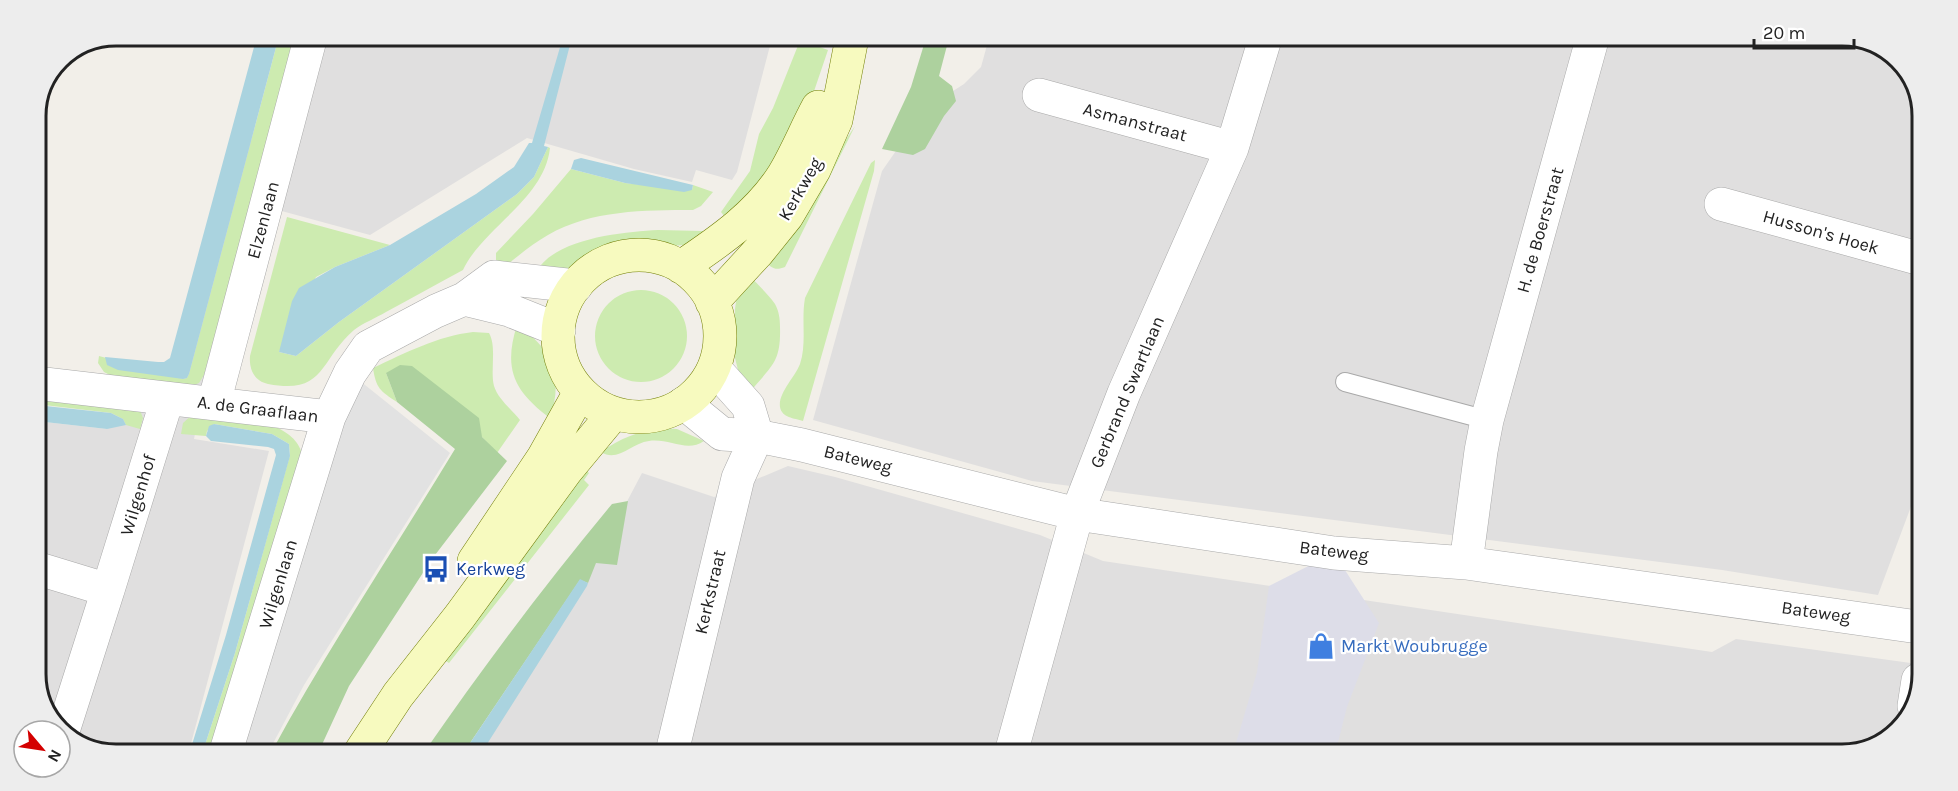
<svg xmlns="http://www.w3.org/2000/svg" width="1958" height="791" viewBox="0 0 1958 791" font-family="Karla,sans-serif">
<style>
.residential{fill:#e0dfdf}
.grass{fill:#cdebb0}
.forest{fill:#add19e}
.parking{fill:#e2e2e2}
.plaza{fill:#dddde8}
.water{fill:#aad3df}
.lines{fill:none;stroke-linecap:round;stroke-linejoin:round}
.service-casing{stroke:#a9a9a9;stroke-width:20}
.minor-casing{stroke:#a9a9a9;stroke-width:34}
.secondary-casing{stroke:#707d05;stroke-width:34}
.service{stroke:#fff;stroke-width:18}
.minor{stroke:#fff;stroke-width:33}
.secondary{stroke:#f7fabf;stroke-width:33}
.labels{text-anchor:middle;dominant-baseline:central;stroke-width:4.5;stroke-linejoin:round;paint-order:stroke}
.street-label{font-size:18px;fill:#222;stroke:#fff}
.transit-label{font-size:18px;fill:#164399;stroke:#fff;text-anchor:start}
.shop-label{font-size:18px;fill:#366cbe;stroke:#fff;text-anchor:start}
.rim{fill:none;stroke:#222;stroke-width:3}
</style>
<rect width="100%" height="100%" fill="#f2efe9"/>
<path class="residential" d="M286 36 772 38 737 172 732 180 696 170 692 182 634 169 527 138 370 235 241 200 194 439 269 451 189 751H90L53 724 36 680V421L107 429 174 368Z
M989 38 1868 40 1905 67 1922 111 1919 485 1878 595 1722 570 1032 481 813 420 882 171 925 109 964 84 981 67Z
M788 466 835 477 1040 535 1103 561 1712 652 1736 639 1918 664V701L1890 739 1842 755 477 752 622 511 642 473 714 497Z"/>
<path class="grass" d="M279 36H297L204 375 199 383 187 388 118 379 104 372 98 363 99 356 183 379 187 378 189 374Z
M801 38H816L814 45 828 50 810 103 796 134 729 222 721 212 750 171 759 134 773 108Z
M855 126 785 267C775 271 772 268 764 261Z
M548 147 550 148C544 200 484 226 463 270 437 284 412 298 386 312 376 318 363 323 354 330 319 360 326 395 268 384 254 381 249 369 250 356L287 217 390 245 335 267 316 277 279 352 296 356 339 322 517 194 534 177Z
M875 160 874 171 803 421C794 418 782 418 780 407 778 393 795 377 800 364 807 343 801 320 805 298L871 163Z
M571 169 625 183 692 190 693 185 713 192 701 206 693 210C645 210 591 210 548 235 532 244 517 257 503 268L496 263V253L533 214Z
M658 230 703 231 709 236C701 240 692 244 683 245 663 248 644 240 623 244 599 249 580 269 555 272 549 273 542 272 536 272 555 238 623 232 658 230Z
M750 276C758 285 768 294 775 304 779 311 780 319 780 327 781 363 772 365 750 392L738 370 735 358V309L737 295Z
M595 336a46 46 0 1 1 92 0a46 46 0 1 1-92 0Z
M517 325C552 348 564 377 550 418 514 391 503 369 517 325Z
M473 332 489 333C497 347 490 370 494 386 498 399 512 410 520 420L497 453 482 437 386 373 397 402C380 391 376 388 373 368 405 353 438 336 473 332Z
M36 394 138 405 143 418 140 429 126 425 123 419 111 413 36 404Z
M194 413 278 428C293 436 300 443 304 460L216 751H203L235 653 290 455 289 444 272 434 214 424 207 431 206 436 181 434 183 423Z
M663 428 677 429 704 441C687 453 669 438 649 441 631 443 618 463 601 452 621 438 638 431 663 428Z
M584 468 589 473 584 480 589 485 449 663 444 660Z"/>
<path class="forest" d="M926 38H949L939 76 952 86 956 101 944 116 925 149 913 155 882 149 911 87Z
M400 365 412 366 479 418 482 437 507 461 432 559 349 686 319 751H272C328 648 394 550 455 449L397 402 386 373Z
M628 501 617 565 596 563 588 583 580 580 464 752 425 751C484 666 546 583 612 504Z"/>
<path class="parking" d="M350 373 450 453 304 685 269 751H226Z"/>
<path class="plaza" d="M1334 553 1379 623 1347 707 1335 754 1233 753 1257 672 1269 586Z"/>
<path class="water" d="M257 36H279L189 374 187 378 183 379 118 370 107 365 105 357 158 362H164L170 358Z
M563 37H572L544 146 548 147 534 177 517 194 339 322 296 356 279 352 292 301 299 288 335 267 390 245 476 194 514 167 529 143H532Z
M581 158 693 185 692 190 684 192 625 183 571 169 574 160Z
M36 405 111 413 123 419 126 425 107 429 36 421Z
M214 424 272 434 289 444 290 456 235 653 203 751H190L226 635 276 455 274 449 268 447 211 441 206 436 209 426Z
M580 579 588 583 587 586 482 752H464Z"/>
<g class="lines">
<defs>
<path id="service" d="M1345 382 1487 420"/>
<path id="minor" d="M1039 95 1232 148
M1721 204 1921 259
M464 299 509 310 559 330
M714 368 748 406 757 436
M36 383 329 417 350 373 368 347 436 311 464 299 494 277 576 286
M214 403 311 36
M684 403 722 434 757 436 802 445 1077 514 1334 553 1466 563 1918 627
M1466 563 1481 451 1487 420 1592 40
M36 568 108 590 167 400
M1914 706 1918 680
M63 731 108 590
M226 751 329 417
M672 752 738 478 757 436
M1011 753 1077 514 1124 393 1232 148 1265 39"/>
<path id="secondary" d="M558 336a81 81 0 1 1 162 0a81 81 0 1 1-162 0Z
M681 267C720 241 759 214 784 174 797 152 806 129 818 107
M712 302 758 252 787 216 814 170 836 120 852 38
M474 561 543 458 580 392
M361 751 398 695 460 616 566 471 614 413"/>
</defs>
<use href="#service" class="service-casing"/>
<use href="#minor" class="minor-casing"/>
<use href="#secondary" class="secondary-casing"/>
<use href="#service" class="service"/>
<use href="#minor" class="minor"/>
<use href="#secondary" class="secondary"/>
</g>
<defs>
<symbol id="bus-bare" viewBox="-9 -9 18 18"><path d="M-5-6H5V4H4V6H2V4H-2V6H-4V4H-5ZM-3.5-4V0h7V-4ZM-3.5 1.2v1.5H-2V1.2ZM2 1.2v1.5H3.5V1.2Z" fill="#1a4fb4" stroke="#fff" stroke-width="2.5" paint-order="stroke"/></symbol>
<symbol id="shop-bare" viewBox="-9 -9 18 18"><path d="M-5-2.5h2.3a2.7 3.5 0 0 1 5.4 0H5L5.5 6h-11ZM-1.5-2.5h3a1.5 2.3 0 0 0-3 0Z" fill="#3f7fe0" stroke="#fff" stroke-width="2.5" paint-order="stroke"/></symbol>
</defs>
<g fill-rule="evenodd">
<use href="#bus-bare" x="417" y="550" width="38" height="38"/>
<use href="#shop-bare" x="1302" y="627" width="38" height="38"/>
</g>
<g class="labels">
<g class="street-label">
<text transform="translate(1135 122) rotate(15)">Asmanstraat</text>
<text transform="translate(800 189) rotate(-60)">Kerkweg</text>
<text transform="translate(263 220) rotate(-75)">Elzenlaan</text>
<text transform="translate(1540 230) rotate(-74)">H. de Boerstraat</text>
<text transform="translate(1821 232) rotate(16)">Husson's Hoek</text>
<text transform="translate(1127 392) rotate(-67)">Gerbrand Swartlaan</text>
<text transform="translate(258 409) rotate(7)">A. de Graaflaan</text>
<text transform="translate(858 459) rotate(14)">Bateweg</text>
<text transform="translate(138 495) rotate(-73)">Wilgenhof</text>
<text transform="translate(1334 551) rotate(7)">Bateweg</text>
<text transform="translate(278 584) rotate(-73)">Wilgenlaan</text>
<text transform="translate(710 592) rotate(-77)">Kerkstraat</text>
<text transform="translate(1816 612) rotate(8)">Bateweg</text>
</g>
<g class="transit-label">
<text x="456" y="569">Kerkweg</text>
</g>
<g class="shop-label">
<text x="1341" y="646">Markt Woubrugge</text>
</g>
</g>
<path d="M0 0H1958V791H0ZM116 46H1842A70 70 0 0 1 1912 116V674A70 70 0 0 1 1842 744H116A70 70 0 0 1 46 674V116A70 70 0 0 1 116 46Z" fill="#ededed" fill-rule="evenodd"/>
<path class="rim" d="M116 46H1842A70 70 0 0 1 1912 116V674A70 70 0 0 1 1842 744H116A70 70 0 0 1 46 674V116A70 70 0 0 1 116 46Z"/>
<g transform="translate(42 749) rotate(119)"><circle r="28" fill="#ffffff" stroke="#a7a7a7" stroke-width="1.5"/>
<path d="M0-4.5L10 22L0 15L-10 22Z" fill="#d40000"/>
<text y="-9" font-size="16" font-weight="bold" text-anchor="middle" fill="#222222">N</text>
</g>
<path d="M1754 39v9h100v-9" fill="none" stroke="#222222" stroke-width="3"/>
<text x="1763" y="39" font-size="18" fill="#222222" stroke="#ffffff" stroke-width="4.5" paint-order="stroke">20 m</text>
</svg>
